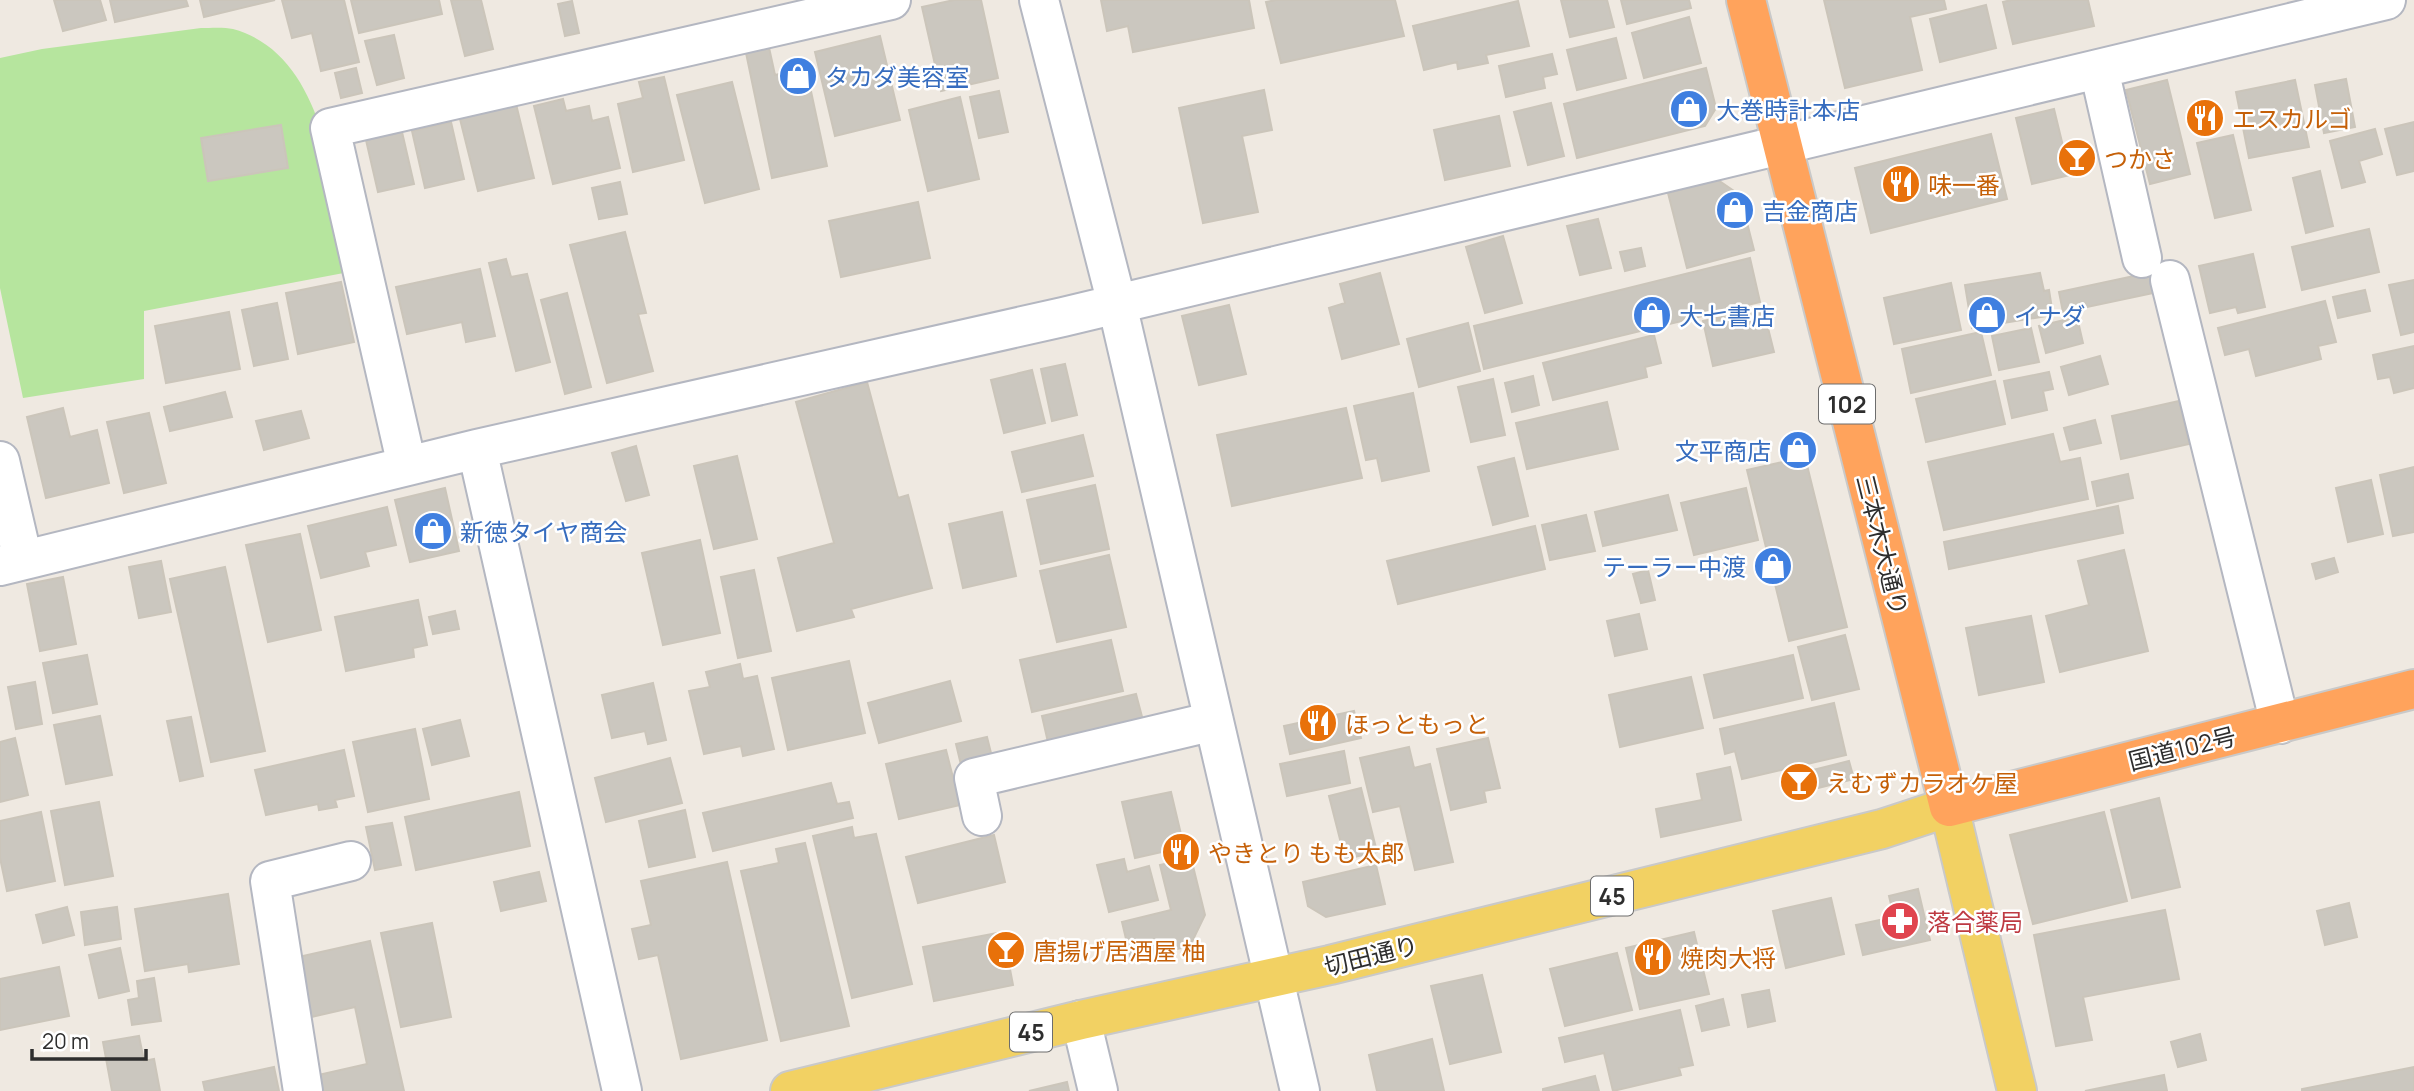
<svg xmlns="http://www.w3.org/2000/svg" width="2414" height="1091" viewBox="0 0 2414 1091" font-family="Manrope,'Noto Sans JP',sans-serif">
<style>
.green{fill:#b6e59e}
.building{fill:#cbc7bf;stroke:#cbc5ba;stroke-width:2}
.lines{fill:none;stroke-linecap:round;stroke-linejoin:round}
.minor-casing{stroke:#b4b7c1;stroke-width:42}
.major-casing{stroke:#c9c9c9;stroke-width:42}
.highway-casing{stroke:#c9c9c9;stroke-width:42}
.minor{stroke:#fff;stroke-width:38}
.major{stroke:#f2d163;stroke-width:38}
.highway{stroke:#ffa35c;stroke-width:38}
.labels{text-anchor:middle;dominant-baseline:central;stroke-width:5;stroke-linejoin:round;paint-order:stroke}
.shield{fill:#fff;stroke:#6d6d6d;stroke-width:2}
.shield-label{font-size:23px;font-weight:bold;fill:#2e2e2e}
.shop-label{font-size:24px;fill:#366cbe;stroke:#fff;text-anchor:start}
.food-label{font-size:24px;fill:#c56008;stroke:#fff;text-anchor:start}
.street-label{font-size:24px;fill:#2e2e2e;stroke:#fff}
.health-label{font-size:24px;fill:#be3a42;stroke:#fff;text-anchor:start}
</style>
<rect width="100%" height="100%" fill="#efe9e1"/>
<path class="green" d="M201 28C211 28 224 27 233 29 328 55 335 193 349 272L144 311V379L23 398 0 288V58L42 49Z"/>
<path class="building" d="M54 0H100L106 20 63 31Z
M110 0H186L188 6 115 22Z
M200 0H275L204 17Z
M282 0H344L359 62 321 71 312 33 292 38Z
M351 0H439L442 14 359 33Z
M451 0H481L493 49 465 56Z
M954 0H981L998 78 941 91 922 7Z
M1101 0H1249L1254 28 1133 52 1128 26 1107 31Z
M1276 0H1395L1404 36 1281 63 1266 2Z
M1561 0H1607L1614 27 1570 37Z
M1621 0H1689L1691 8 1627 24Z
M1824 0H1944L1946 9 1910 17 1922 70 1845 88Z
M2011 0H2088L2094 26 2013 44 2003 2Z
M572 1 579 33 565 36 558 4Z
M1518 1 1529 46 1486 55 1488 63 1458 69 1457 62 1424 70 1413 26Z
M1986 5 1996 48 1940 62 1930 19Z
M1689 17 1701 63 1644 78 1632 33Z
M394 35 404 78 377 85 365 41Z
M880 36 900 120 835 136 815 52Z
M1616 38 1626 78 1577 90 1567 50Z
M768 43 775 75 806 68 827 166 772 178 745 48Z
M1552 54 1557 74 1543 77 1545 88 1506 97 1499 66Z
M356 68 362 93 341 98 335 73Z
M1706 68 1716 108 1705 126 1577 158 1564 104Z
M664 77 684 160 633 172 618 104 643 98 639 82Z
M2346 79 2355 127 2324 133 2315 85Z
M2167 80 2190 174 2150 184 2126 90Z
M2295 80 2309 147 2249 158 2236 92Z
M732 82 759 189 705 203 677 95Z
M1264 90 1272 130 1242 136 1258 212 1203 223 1179 108Z
M999 91 1008 132 979 138 970 97Z
M960 97 979 179 928 191 909 110Z
M563 99 566 111 589 106 592 121 608 117 620 168 553 184 534 106Z
M1551 103 1564 156 1528 165 1514 112Z
M516 104 534 178 478 191 460 119Z
M2054 109 2070 175 2032 184 2016 118Z
M1499 116 1510 166 1445 180 1434 130Z
M451 122 464 179 425 188 412 131Z
M2414 122V171L2397 175 2385 129Z
M281 125 288 168 208 181 201 138Z
M2375 129 2382 154 2359 161 2365 182 2342 188 2330 141Z
M402 132 414 184 378 192 366 140Z
M1991 134 2007 199 1871 233 1855 168Z
M2233 135 2251 210 2215 218 2197 143Z
M2320 171 2333 226 2306 233 2293 178Z
M1718 180 1740 195 1754 250 1687 268 1668 193Z
M620 182 627 214 599 219 592 188Z
M918 202 930 258 841 277 829 221Z
M1598 219 1611 268 1580 275 1567 226Z
M2369 229 2379 272 2302 290 2292 247Z
M625 232 646 313 638 314 653 371 607 383 570 245Z
M1503 236 1522 303 1485 313 1466 247Z
M1641 248 1645 266 1625 271 1620 252Z
M2253 254 2265 307 2238 313 2236 307 2210 313 2199 266Z
M1750 258 1760 302 1484 369 1474 326Z
M506 259 511 277 527 274 550 362 516 371 489 263Z
M480 269 495 336 466 342 462 322 407 334 396 287Z
M2153 272 2158 292 2063 312 2059 292Z
M1380 273 1399 344 1342 359 1329 308 1345 303 1340 284Z
M2040 273 2044 291 2049 290 2053 315 1972 328 1965 285Z
M2414 280V332L2401 335 2389 285Z
M341 282 354 342 298 354 286 293Z
M1951 283 1961 330 1894 344 1884 298Z
M2365 290 2370 311 2338 318 2333 297Z
M567 293 591 387 565 394 541 300Z
M2325 301 2336 342 2318 346 2321 359 2256 376 2249 349 2225 355 2218 328Z
M277 303 288 359 254 366 242 310Z
M1229 305 1246 374 1199 385 1182 316Z
M1763 308 1774 352 1713 366 1703 321Z
M229 312 240 369 166 383 155 326Z
M2077 317 2083 343 2046 353 2039 326Z
M1468 323 1480 371 1419 387 1407 339Z
M2031 328 2039 362 1999 370 1992 336Z
M1981 332 1991 375 1911 393 1902 349Z
M1654 335 1661 363 1645 367 1647 377 1553 400 1543 363Z
M2414 346V388L2394 393 2390 377 2378 379 2373 355Z
M2100 356 2108 384 2069 395 2061 367Z
M1065 364 1077 415 1052 421 1041 369Z
M1032 370 1045 423 1004 433 991 380Z
M2049 372 2053 389 2043 391 2047 410 2012 418 2004 381Z
M1533 376 1539 405 1512 412 1505 383Z
M1493 379 1505 435 1471 442 1458 387Z
M1995 381 2005 424 1926 442 1916 399Z
M867 382 898 498 908 495 932 588 851 609 854 617 797 631 778 558 834 543 796 402Z
M225 392 232 417 170 431 164 407Z
M1413 393 1429 471 1382 481 1377 458 1366 460 1354 406Z
M2179 401 2189 444 2121 459 2112 416Z
M1607 402 1618 449 1527 469 1516 423Z
M63 408 70 437 97 430 109 483 46 498 27 417Z
M1346 408 1362 478 1232 506 1217 435Z
M301 411 309 438 264 450 256 421Z
M149 413 166 483 124 493 107 422Z
M2095 420 2101 443 2070 450 2064 428Z
M2053 434 2060 462 2080 458 2088 499 1944 530 1928 462Z
M1083 435 1093 476 1022 492 1012 452Z
M636 446 649 495 626 501 612 453Z
M737 456 757 539 714 549 694 466Z
M1805 457 1847 627 1789 641 1747 470Z
M1514 458 1528 516 1493 525 1478 467Z
M2414 467V532L2393 536 2380 475Z
M2128 474 2133 498 2097 506 2092 482Z
M2371 480 2383 534 2348 542 2336 488Z
M1095 485 1109 549 1041 564 1027 500Z
M445 488 459 551 410 562 395 500Z
M1746 488 1758 540 1694 555 1681 503Z
M1668 495 1677 530 1603 546 1595 512Z
M2118 506 2123 533 1949 569 1944 542Z
M387 507 396 545 365 552 369 566 321 578 308 526Z
M1002 512 1016 576 963 588 949 524Z
M1586 515 1595 551 1550 560 1542 525Z
M1535 526 1545 569 1398 604 1387 561Z
M300 534 321 630 268 642 246 545Z
M700 540 720 633 663 645 642 553Z
M2124 550 2148 651 2060 672 2046 616 2089 605 2078 561Z
M1109 555 1126 627 1057 642 1040 571Z
M2334 558 2338 572 2316 579 2312 564Z
M161 561 171 612 139 618 129 567Z
M225 567 265 751 211 762 170 579Z
M754 570 771 651 738 658 721 577Z
M1648 570 1655 600 1641 603 1633 574Z
M63 577 76 644 40 651 27 584Z
M418 600 427 645 413 648 414 657 346 671 335 617Z
M455 611 459 629 433 634 429 617Z
M1639 614 1647 649 1615 656 1607 621Z
M2031 616 2044 682 1979 695 1966 628Z
M1845 635 1859 689 1812 700 1798 647Z
M1111 640 1123 691 1032 712 1020 660Z
M87 655 97 704 53 713 43 663Z
M1793 655 1803 698 1714 718 1704 675Z
M849 661 865 733 788 750 772 678Z
M740 664 743 679 757 676 774 749 743 756 741 746 704 754 689 691 710 687 706 672Z
M1691 677 1703 728 1620 747 1609 695Z
M950 681 961 721 879 743 868 703Z
M35 682 42 724 16 729 8 687Z
M653 683 666 740 648 744 645 731 612 738 602 695Z
M1136 694 1145 728 1050 751 1042 716Z
M1834 703 1846 755 1742 779 1735 751 1725 754 1720 729Z
M1354 711 1361 738 1290 754 1284 726Z
M100 716 112 775 66 784 54 725Z
M191 717 203 776 180 781 167 721Z
M460 720 469 756 432 765 423 729Z
M415 729 429 799 368 812 353 742Z
M987 737 993 761 962 769 956 744Z
M15 738 28 795 0 802V742Z
M1488 738 1500 788 1484 791 1486 802 1451 810 1437 749Z
M1409 747 1414 768 1430 764 1453 862 1415 870 1400 806 1373 812 1360 758Z
M344 750 354 796 335 800 337 807 319 810 318 804 266 815 255 770Z
M946 750 960 805 899 819 886 764Z
M1344 751 1350 783 1287 796 1280 764Z
M670 758 682 803 606 822 595 778Z
M1849 761 1854 779 1818 788 1813 770Z
M1730 767 1741 820 1661 837 1656 809 1702 800 1697 774Z
M831 783 837 804 849 802 853 818 713 851 703 813Z
M1361 788 1377 852 1345 859 1329 796Z
M519 792 530 846 416 870 405 817Z
M1171 792 1184 847 1135 858 1122 802Z
M2159 798 2180 887 2132 898 2111 810Z
M99 802 113 876 65 885 51 811Z
M685 810 695 857 649 867 639 821Z
M41 812 55 881 7 891 0 858V821Z
M2104 812 2127 901 2033 924 2010 835Z
M392 823 401 865 375 870 366 827Z
M852 827 854 838 876 834 912 984 852 998 813 836Z
M994 835 1005 882 918 903 906 857Z
M805 843 849 1026 781 1041 741 871 779 863 776 849Z
M1191 858 1205 915 1190 946 1131 960 1122 922 1171 910 1160 865Z
M1124 859 1127 872 1149 866 1158 900 1109 912 1097 865Z
M727 862 767 1040 681 1059 658 955 639 959 632 929 651 925 641 881Z
M1376 865 1385 904 1326 917 1308 906 1303 882Z
M539 872 546 901 501 911 494 882Z
M1918 889 1930 940 1863 955 1856 925 1894 917 1889 896Z
M228 894 239 964 189 972 188 964 145 971 135 909Z
M1831 898 1844 954 1786 968 1773 911Z
M2349 903 2357 937 2325 945 2317 911Z
M67 907 74 935 43 943 36 915Z
M117 907 121 939 85 945 81 912Z
M2165 910 2179 979 2083 997 2092 1040 2056 1046 2034 935Z
M432 923 451 1017 401 1027 381 933Z
M1003 932 1013 985 934 1001 923 947Z
M1694 932 1709 994 1640 1009 1626 948Z
M370 941 404 1091H318L314 1076 367 1064 355 1007 307 1018 294 958Z
M120 948 129 991 99 998 89 955Z
M1617 953 1632 1010 1565 1026 1550 969Z
M59 967 69 1016 0 1030V979Z
M1482 975 1501 1052 1450 1064 1431 986Z
M154 978 161 1021 132 1025 128 1000 139 998 137 981Z
M1769 990 1775 1021 1748 1027 1742 995Z
M1723 999 1729 1025 1702 1031 1696 1006Z
M1680 1010 1693 1065 1679 1068 1681 1075 1613 1091 1604 1053 1565 1062 1559 1038Z
M2200 1034 2206 1060 2178 1067 2171 1042Z
M139 1036 144 1061 154 1059 160 1091H112L103 1042Z
M1432 1039 1444 1091H1377L1369 1055Z
M274 1067 279 1091H205L203 1082Z
M2414 1067V1091H2302V1089Z
M2164 1075 2167 1091H2085Z
M1595 1076 1599 1091H1543V1089Z
M1067 1082 1069 1091H1029Z"/>
<g class="lines">
<defs>
<path id="minor" d="M1039 0 1117 304 1300 1091
M2099 69 2142 258
M2170 280 2280 724
M477 449 622 1091
M0 461 23 560
M407 466 330 128 891 0
M0 566 477 449 1063 317 2386 0
M982 816 974 778 1214 721
M1081 1020 1098 1091
M303 1091 270 881 351 861"/>
<path id="major" d="M790 1091 1081 1020 1330 965 1882 829 1949 807 2017 1091"/>
<path id="highway" d="M1746 0 1949 807 2414 689"/>
</defs>
<use href="#minor" class="minor-casing"/>
<use href="#major" class="major-casing"/>
<use href="#highway" class="highway-casing"/>
<use href="#minor" class="minor"/>
<use href="#major" class="major"/>
<use href="#highway" class="highway"/>
</g>
<defs>
<symbol id="shop-disc" viewBox="-11 -11 22 22"><circle r="9.5" fill="#3f7fe0" stroke="#fff"/><path d="M-5-2.5h2.3a2.7 3.5 0 0 1 5.4 0H5L5.5 6h-11ZM-1.5-2.5h3a1.5 2.3 0 0 0-3 0Z" fill="#fff"/></symbol>
<symbol id="restaurant-disc" viewBox="-11 -11 22 22"><circle r="9.5" fill="#e8710a" stroke="#fff"/><path d="M-5-6h1v4h1v-4h1v4h1v-4h1v5L-1.5 .5V6h-2V.5L-5-1ZM5-6V6H3V1.5H1.5Q1.5-4 5-6Z" fill="#fff"/></symbol>
<symbol id="bar-disc" viewBox="-11 -11 22 22"><circle r="9.5" fill="#e8710a" stroke="#fff"/><path d="M-6-5H6L.8 .8V4.5H3.5V6h-7V4.5H-.8V.8Z" fill="#fff"/></symbol>
<symbol id="pharmacy-disc" viewBox="-11 -11 22 22"><circle r="9.5" fill="#e0444e" stroke="#fff"/><path d="M-2-6h4v4h4v4h-4v4h-4v-4h-4v-4h4Z" fill="#fff"/></symbol>
</defs>
<g fill-rule="evenodd">
<use href="#shop-disc" x="776" y="54" width="44" height="44"/>
<use href="#shop-disc" x="1667" y="87" width="44" height="44"/>
<use href="#restaurant-disc" x="2183" y="96" width="44" height="44"/>
<use href="#bar-disc" x="2055" y="136" width="44" height="44"/>
<use href="#restaurant-disc" x="1879" y="162" width="44" height="44"/>
<use href="#shop-disc" x="1713" y="188" width="44" height="44"/>
<use href="#shop-disc" x="1630" y="293" width="44" height="44"/>
<use href="#shop-disc" x="1965" y="293" width="44" height="44"/>
<use href="#shop-disc" x="1776" y="428" width="44" height="44"/>
<use href="#shop-disc" x="411" y="509" width="44" height="44"/>
<use href="#shop-disc" x="1751" y="544" width="44" height="44"/>
<use href="#restaurant-disc" x="1296" y="701" width="44" height="44"/>
<use href="#bar-disc" x="1777" y="760" width="44" height="44"/>
<use href="#restaurant-disc" x="1159" y="830" width="44" height="44"/>
<use href="#pharmacy-disc" x="1878" y="899" width="44" height="44"/>
<use href="#bar-disc" x="984" y="928" width="44" height="44"/>
<use href="#restaurant-disc" x="1631" y="935" width="44" height="44"/>
</g>
<g class="labels">
<g class="shield">
<rect x="1819" y="384.5" width="56" height="39" rx="5"/>
<rect x="1591" y="876.5" width="42" height="39" rx="5"/>
<rect x="1010" y="1012.5" width="42" height="39" rx="5"/>
</g>
<g class="shield-label">
<text x="1847" y="404">102</text>
<text x="1612" y="896">45</text>
<text x="1031" y="1032">45</text>
</g>
<g class="shop-label">
<text x="825" y="76">タカダ美容室</text>
<text x="1716" y="109">大巻時計本店</text>
<text x="1762" y="210">吉金商店</text>
<text x="1679" y="315">大七書店</text>
<text x="2014" y="315">イナダ</text>
<text x="1771" y="450" text-anchor="end">文平商店</text>
<text x="460" y="531">新徳タイヤ商会</text>
<text x="1746" y="566" text-anchor="end">テーラー中渡</text>
</g>
<g class="food-label">
<text x="2232" y="118">エスカルゴ</text>
<text x="2104" y="158">つかさ</text>
<text x="1928" y="184">味一番</text>
<text x="1345" y="723">ほっともっと</text>
<text x="1826" y="782">えむずカラオケ屋</text>
<text x="1208" y="852">やきとり もも太郎</text>
<text x="1033" y="950">唐揚げ居酒屋 柚</text>
<text x="1680" y="957">焼肉大将</text>
</g>
<g class="street-label">
<text transform="translate(1883 545) rotate(76)">三本木大通り</text>
<text transform="translate(2182 748) rotate(-14)">国道102号</text>
<text transform="translate(1371 955) rotate(-14)">切田通り</text>
</g>
<g class="health-label">
<text x="1927" y="921">落合薬局</text>
</g>
</g>
<path d="M32 1049v10h114v-10" fill="none" stroke="#2e2e2e" stroke-width="3.5"/>
<text x="42" y="1049" font-size="21" fill="#2e2e2e" stroke="#ffffff" stroke-width="5" paint-order="stroke">20 m</text>
</svg>
